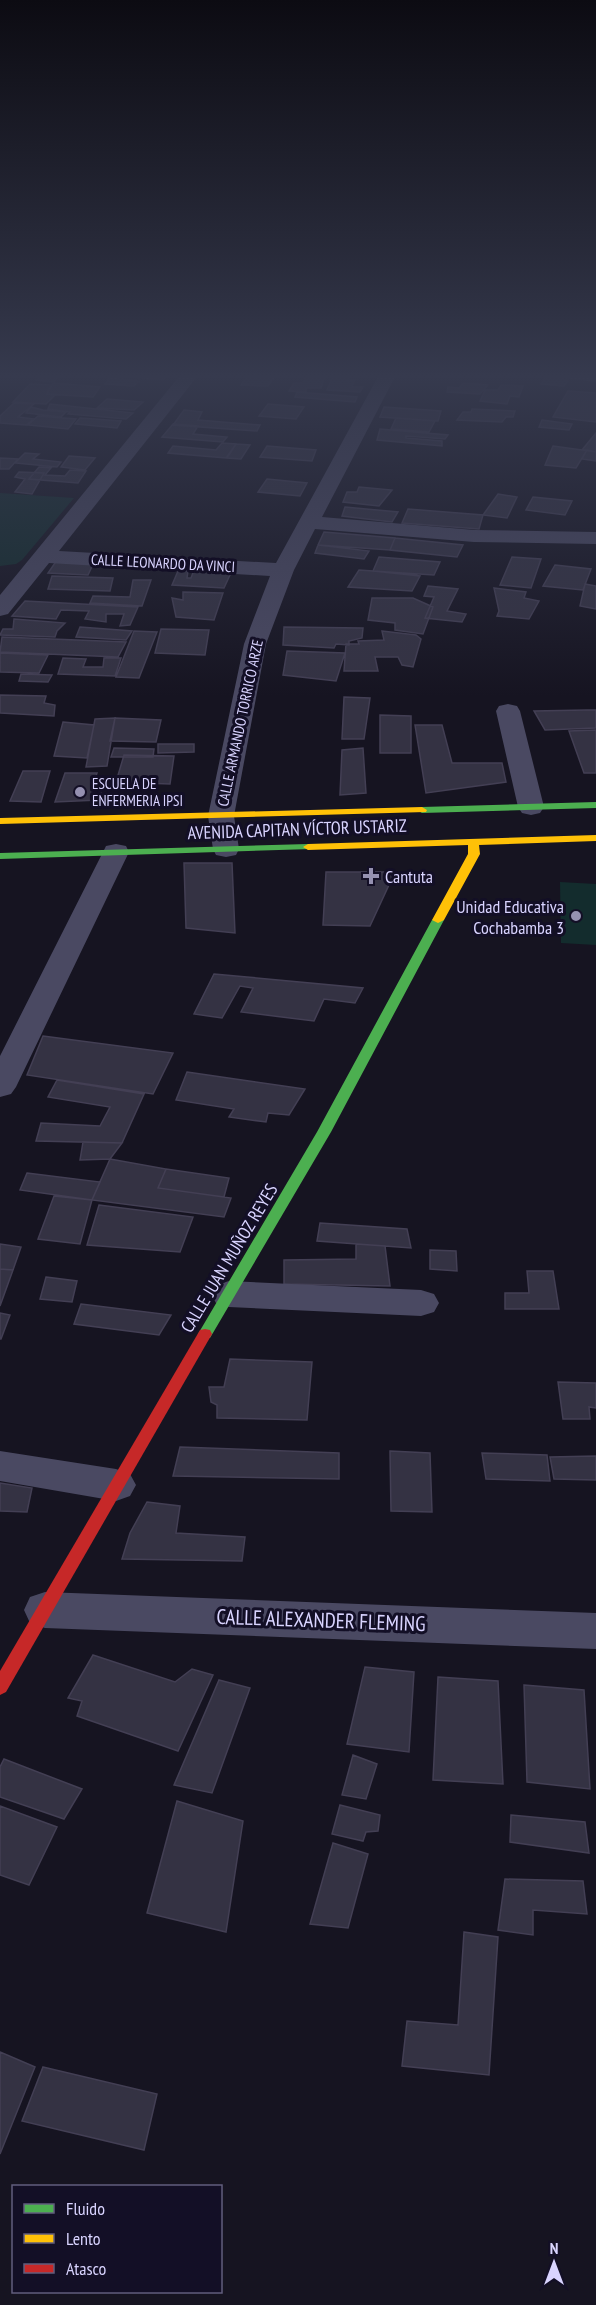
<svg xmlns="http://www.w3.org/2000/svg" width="596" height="2305" viewBox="0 0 596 2305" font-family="'PT Sans Narrow',sans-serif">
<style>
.green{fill:#132c2d}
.building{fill:#343243;stroke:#433f54;stroke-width:1.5}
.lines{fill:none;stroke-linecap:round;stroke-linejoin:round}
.street{fill:#4a4962;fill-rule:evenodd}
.fast{fill:#4caf50;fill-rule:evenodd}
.slow{fill:#ffc107;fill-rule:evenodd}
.jam{fill:#c62828;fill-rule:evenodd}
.poi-dot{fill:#9591b1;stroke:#130f26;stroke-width:2}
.labels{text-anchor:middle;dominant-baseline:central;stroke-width:6;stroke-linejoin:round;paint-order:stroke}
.far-street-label{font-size:15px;fill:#d9d4ff;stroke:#130f26}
.far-poi-label{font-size:15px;fill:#d9d4ff;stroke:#130f26;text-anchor:start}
.street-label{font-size:18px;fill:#d9d4ff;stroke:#130f26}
.poi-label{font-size:18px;fill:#d9d4ff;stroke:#130f26;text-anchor:start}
.near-street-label{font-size:21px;fill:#d9d4ff;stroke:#130f26}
</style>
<rect width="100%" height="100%" fill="#161421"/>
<path class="green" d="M0 493 74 498 22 560 16 564 0 566Z
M560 882 596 884V945L561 943Z"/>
<path class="building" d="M43 373H62L54 382 36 380Z
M89 373H169L164 380Z
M250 373H277L268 386 241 385Z
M307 374 325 375 321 388H306V392L289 391 294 383H303Z
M333 376H349L347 380H355L352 387H363L360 392 327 390Z
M546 376H557L568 381 564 386 541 384Z
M109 378 139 381 134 386 105 384Z
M53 383 100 387 93 397 47 394Z
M463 383 488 385 480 394 447 392 448 387 459 388Z
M30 384 50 385 47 394 55 395 46 404 13 402Z
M501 385 523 386 519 397 510 396 507 404 480 401 485 390H498Z
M568 391 596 393V422L553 417Z
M297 392 357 397 355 402 295 397Z
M107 399 143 402 134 410 97 408Z
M14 403 34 404 18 417 34 419 26 425 0 423V416Z
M50 404 133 413 126 419 68 414 70 412 48 409Z
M268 404 304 407 296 419 259 416Z
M31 407 43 410 66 412 61 417 26 413Z
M384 407 441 411 438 421 380 417Z
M472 409 515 411 513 417H506L502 422 457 420 463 412H471Z
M184 410 202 412 198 420 260 425 257 431 173 425Z
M38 416 76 419 68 429 28 425Z
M80 418 121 421 117 428 75 424Z
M396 418 435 421 429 432 391 429Z
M542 420 572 424 569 430 539 427Z
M173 424 198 426 193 434 227 437 223 442 162 437Z
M380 429 448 435 445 439 406 436V438L442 441V446L377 440Z
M596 433V452L582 450Z
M222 443 236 444 226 458 168 453 173 446 216 450Z
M236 444 250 445 241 459 227 458Z
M267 446 316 450 312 461 260 457Z
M553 446 582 450H587L576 468 545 465Z
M587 450 596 452V461L582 459Z
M25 453 39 454 33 459 61 462 57 467 15 463Z
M69 456 95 458 85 470 61 467Z
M0 458 18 459 9 469H0Z
M39 467 51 468 45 475 65 476 70 470 86 471 78 483 29 479Z
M19 472 44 473 32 494 15 492 25 479 15 477Z
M267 479 307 483 300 496 258 492Z
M359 487 392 490 379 506 343 502 347 492H357Z
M498 494 517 497 507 518 483 515Z
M533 497 572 501 565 515 526 510Z
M345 507 398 512 392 522 342 516Z
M408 509 483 515 479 529 402 523Z
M324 532 395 538 390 550 318 545Z
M395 538 463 545 457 557 390 550Z
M318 545 369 551 364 559 315 553Z
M379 557 440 562 434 575 373 571Z
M512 557 541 559 531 588 500 585Z
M57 560H95L88 575 48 573Z
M555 565 591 569 583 590 543 586Z
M194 570H224L230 575 224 588 172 585 178 571H188L187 578H191Z
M359 570 373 571 420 576 412 591 348 587Z
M52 576 113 578 110 591 48 589Z
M133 580H151L142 606 90 603 93 596 130 597Z
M585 584 596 586V609L580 606Z
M428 586 458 589 447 611 466 614 462 622 425 618 434 597 424 596Z
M494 588 526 592 524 598 539 601 529 619 497 616 499 611Z
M183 592 223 593 214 620 176 617 172 598 183 600Z
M372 598H413L433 607 423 634 395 630V623L368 620Z
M25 601 138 607 130 625 120 626 124 614H106V622L85 619 89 611 61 610 56 619 12 616Z
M14 619 65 623 57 631 55 637 0 635 3 629H13Z
M80 627 132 631 126 640 76 637Z
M284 627 363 628 362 638 349 641V645L336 644 334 648 283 645Z
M161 629 209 630 205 655 155 653Z
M134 631 157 632 139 678 116 677Z
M382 631 416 635 421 639 413 667 402 665 398 657H375L378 671H344L346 644H359L358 641 384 640Z
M2 637 126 642 118 657 0 652Z
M287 651 345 653 336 681 283 675Z
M0 653 48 655 39 673 0 672Z
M63 658 86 659 83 667H103L104 658H121L115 676 58 674Z
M21 674 52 675 48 682 19 681Z
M0 695 46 696 44 703 55 705 54 716 0 713Z
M344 697 370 698 364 739H342Z
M587 710H596V728L545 730 534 711Z
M380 715 411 716V753H380Z
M115 718 161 720 156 742 110 741Z
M115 718 107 766 86 767 95 719Z
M63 722 94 725 87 758 54 756Z
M415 725H442L452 763H502L506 782 426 793Z
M596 730V773H584L569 731Z
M158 744H194V752L158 753Z
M114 748 154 749 153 757H111Z
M363 748 366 793 340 795 342 750Z
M124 755 174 756 170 784 116 782Z
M23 771H50L41 802 10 801Z
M65 773H97L93 784H103L99 800 55 802Z
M184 863H232L235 933 186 928Z
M326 872H395L370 926 323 925Z
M214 974 247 977 363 988 355 1003 324 999 314 1021 241 1012 253 988 240 986 222 1018 194 1014Z
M43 1036 173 1053 153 1094 27 1075Z
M187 1072 305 1089 289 1115 268 1113 266 1122 229 1117 234 1109 176 1100Z
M57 1080 144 1094 122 1143 36 1141 41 1123 100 1126 110 1107 48 1097Z
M83 1142 122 1143 110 1159 80 1160Z
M110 1159 166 1169 158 1188 231 1198 224 1217 92 1200Z
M166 1169 229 1178 224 1197 158 1188Z
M27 1173 100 1182 92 1200 20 1190Z
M54 1196 92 1200 80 1244 38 1239Z
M99 1205 193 1217 180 1252 87 1245Z
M320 1223 407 1229 411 1248 317 1241Z
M0 1244 21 1247 13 1270 0 1269Z
M356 1244 385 1246 390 1286 284 1284V1260L356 1259Z
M430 1250 456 1251 457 1271 430 1269Z
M0 1269 13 1270 0 1306Z
M527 1271H553L559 1309H505V1293H529Z
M46 1277 77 1281 72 1302 40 1299Z
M81 1304 171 1315 159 1335 74 1324Z
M0 1313 10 1315 1 1339H0Z
M230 1359 312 1362 307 1420 217 1418V1405L211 1402 209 1387H224Z
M558 1382 596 1383V1408L589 1407 590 1419H563Z
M180 1447 339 1453V1479L173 1476Z
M390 1451 430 1453 432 1512 391 1511Z
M482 1453 547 1455 550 1481 486 1479Z
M596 1456V1480L554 1479 550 1457Z
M0 1483 32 1488 27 1512 0 1511Z
M147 1502 180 1506 176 1533 245 1537 242 1561 122 1559 130 1533Z
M93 1655 175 1682 192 1669 213 1675 178 1751 77 1716 82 1701 68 1698Z
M365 1667 414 1672 409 1752 347 1744Z
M438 1677 498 1681 503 1784 433 1780Z
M219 1680 250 1688 212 1793 174 1785Z
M524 1685 584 1690 590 1789 527 1782Z
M353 1755 377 1764 366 1799 342 1795Z
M4 1759 82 1789 64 1819 0 1797V1767Z
M177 1801 243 1821 226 1932 147 1913Z
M340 1805 380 1815 378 1831 366 1832 363 1841 332 1834Z
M0 1806 57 1827 29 1885 0 1875Z
M511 1815 585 1822 589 1853 510 1842Z
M333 1843 368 1854 348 1928 310 1924Z
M505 1879 583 1881 587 1914 533 1910V1935L498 1930Z
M464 1932 498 1937 489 2075 402 2066 407 2021 458 2025Z
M0 2052 35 2067 0 2154Z
M43 2067 157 2094 144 2150 22 2121Z"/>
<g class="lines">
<path class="street" d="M182 373H200L59 551 276 563 380 373H397L322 517 474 530 596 532V544L474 542 315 529 294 570 266 644 234 816 239 849 236 855 226 857 216 855 213 849 208 816 244 644 270 576 49 563 8 614 0 616V595Z
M555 373H596V382L563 378Z
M508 704 517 706 520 711 544 807 540 813 531 815 522 813 518 807 496 711 499 706Z
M116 844 126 846 129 852 16 1087 11 1094 0 1097V1056L103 852 106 846Z
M229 1281 421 1290 434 1294 439 1303 434 1312 421 1316 229 1307 216 1303 211 1294 216 1285Z
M0 1451 116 1469 130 1474 136 1485 130 1496 116 1501 0 1481Z
M45 1592 596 1613V1649L45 1628 30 1623 24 1610 30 1597Z"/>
<path class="fast" d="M596 802V808L422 813 417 810 422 807Z
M308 844 313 847 312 849 0 859V853Z
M438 917 444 920 331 1132 210 1338H200L198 1334 317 1132 432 920Z"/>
<path class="slow" d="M422 807 427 810 426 812 0 824V818Z
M596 835V841L479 845 480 854 444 920 438 923 432 920 468 854V845L308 850 303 847 308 844Z"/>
<path class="jam" d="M205 1329 210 1330 212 1334 6 1692 0 1695V1671L200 1330Z"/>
</g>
<linearGradient id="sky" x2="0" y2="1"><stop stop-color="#0c0b12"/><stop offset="0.54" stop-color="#363a4e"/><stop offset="1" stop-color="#363a4e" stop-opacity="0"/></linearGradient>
<rect width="596" height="696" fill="url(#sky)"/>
<g class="poi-dot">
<circle cx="80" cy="792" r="6"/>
<path d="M368 867h6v6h6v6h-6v6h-6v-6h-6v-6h6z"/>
<circle cx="576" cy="916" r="6"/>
</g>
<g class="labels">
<g class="far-street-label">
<text transform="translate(163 563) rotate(3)">CALLE LEONARDO DA VINCI</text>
<text transform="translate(240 723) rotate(-78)">CALLE ARMANDO TORRICO ARZE</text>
</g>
<g class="far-poi-label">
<text x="92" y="783">ESCUELA DE<tspan x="92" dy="17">ENFERMERIA IPSI</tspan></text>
</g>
<g class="street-label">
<text transform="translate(297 829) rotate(-2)">AVENIDA CAPITAN VÍCTOR USTARIZ</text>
<text transform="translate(229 1258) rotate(-59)">CALLE JUAN MUÑOZ REYES</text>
</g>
<g class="poi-label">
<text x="385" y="876">Cantuta</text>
<text x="564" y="906" text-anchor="end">Unidad Educativa<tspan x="564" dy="21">Cochabamba 3</tspan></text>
</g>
<g class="near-street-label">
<text transform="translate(321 1620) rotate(2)">CALLE ALEXANDER FLEMING</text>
</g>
</g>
<rect x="12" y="2185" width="210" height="108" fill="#130f26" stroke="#625e7d" stroke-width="1.5"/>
<rect x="24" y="2204" width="30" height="9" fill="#4caf50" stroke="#625e7d" stroke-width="1.5"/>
<text x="66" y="2215" font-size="18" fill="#d9d4ff">Fluido</text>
<rect x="24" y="2234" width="30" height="9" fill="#ffc107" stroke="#625e7d" stroke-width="1.5"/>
<text x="66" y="2245" font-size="18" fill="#d9d4ff">Lento</text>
<rect x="24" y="2264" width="30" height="9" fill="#c62828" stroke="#625e7d" stroke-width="1.5"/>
<text x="66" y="2275" font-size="18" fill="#d9d4ff">Atasco</text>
<g transform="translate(554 2263)" stroke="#130f26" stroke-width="4.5" paint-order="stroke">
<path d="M0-4.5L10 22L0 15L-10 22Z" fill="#d9d4ff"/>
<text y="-9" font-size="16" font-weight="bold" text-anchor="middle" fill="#d9d4ff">N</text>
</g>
</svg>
